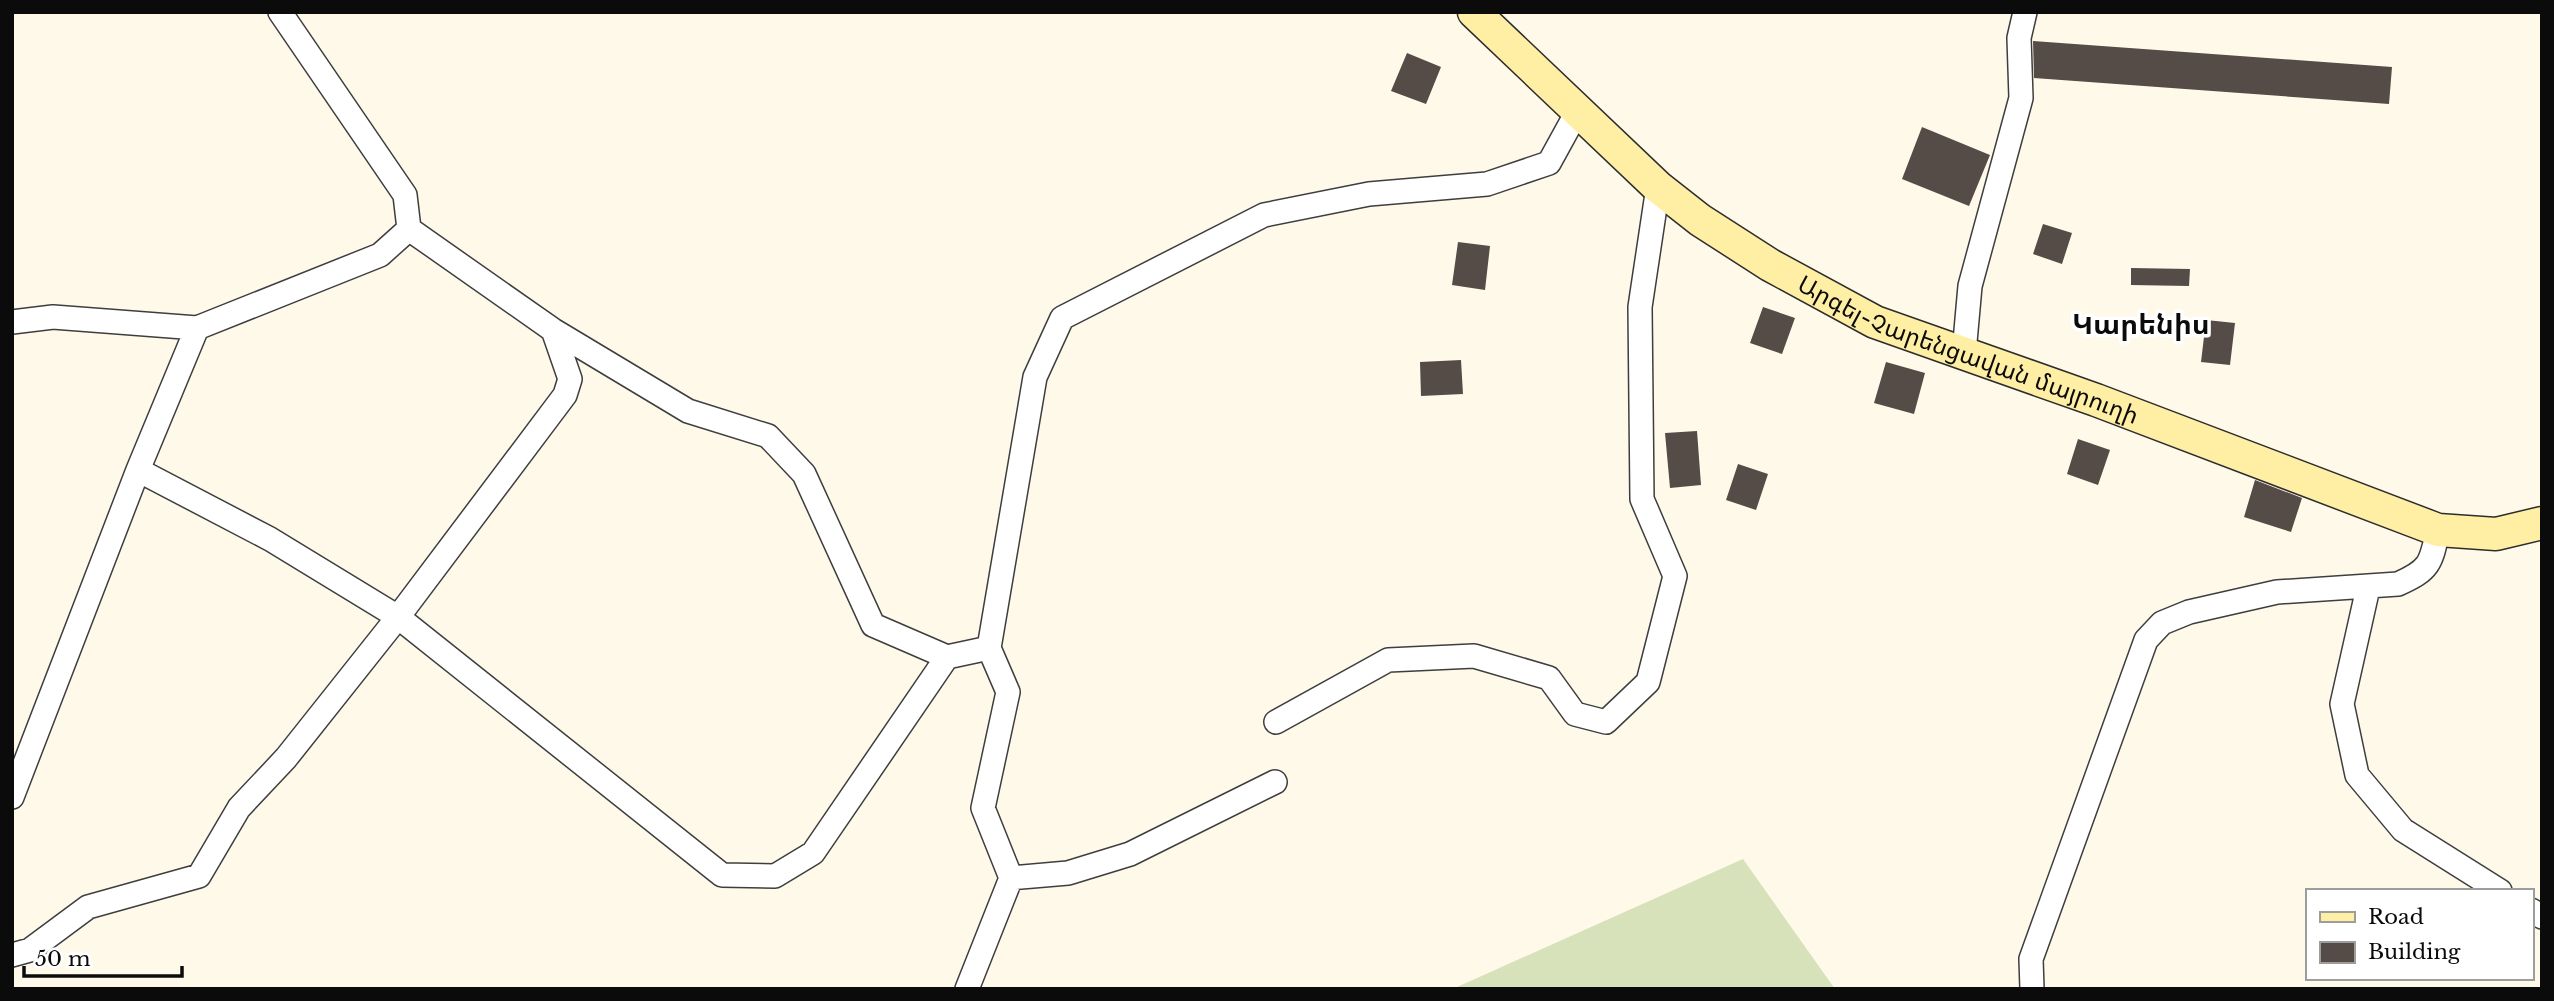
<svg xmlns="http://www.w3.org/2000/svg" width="2554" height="1001" viewBox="0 0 2554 1001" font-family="'Libre Baskerville','Noto Sans Armenian',serif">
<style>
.cemetery{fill:#d7e2ba}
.building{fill:#554b47}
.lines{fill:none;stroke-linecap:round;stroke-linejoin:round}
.minor-casing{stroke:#3e3e3e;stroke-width:26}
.secondary-casing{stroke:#2d2d2d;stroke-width:35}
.minor{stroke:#fff;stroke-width:23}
.secondary{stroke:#ffefa5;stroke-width:32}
.labels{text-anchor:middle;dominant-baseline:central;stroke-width:7;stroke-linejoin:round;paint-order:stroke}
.street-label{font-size:24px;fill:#0b0b0b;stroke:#fff}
.quarter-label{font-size:28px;font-weight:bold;fill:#0b0b0b;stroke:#fff}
</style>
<rect width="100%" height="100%" fill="#fff9ea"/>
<path class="cemetery" d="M1743 859 1835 989H1457V987Z"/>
<path class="building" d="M2033 41 2392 67 2389 104 2034 78Z
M1407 53 1441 67 1426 104 1391 91Z
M1922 127 1990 155 1969 206 1902 179Z
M2043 224 2072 233 2062 264 2033 254Z
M1458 242 1490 246 1485 290 1452 285Z
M2131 268 2190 269 2189 286 2131 285Z
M1763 307 1795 318 1782 354 1750 343Z
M2206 320 2235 323 2230 365 2201 362Z
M1461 360 1463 394 1421 396 1420 362Z
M1886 362 1925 373 1914 414 1874 403Z
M1697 431 1701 485 1670 488 1665 433Z
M2078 439 2110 450 2098 485 2067 474Z
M1738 464 1768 474 1756 510 1726 500Z
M2255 480 2302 498 2291 532 2244 517Z"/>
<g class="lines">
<defs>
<path id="minor" d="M280 12 405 195 409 229 553 330 688 411 768 436 804 474 873 625 947 657 989 648
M12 322 53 317 197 328 380 255 409 229
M1964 353 1970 286 2021 98 2019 38 2025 12
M138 470 270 539 398 617 722 875 775 876 813 853 947 657
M2368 588 2342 704 2357 775 2403 830 2500 891
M1276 722 1388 660 1474 656 1549 678 1575 714 1606 722 1648 682 1675 576 1642 499 1640 307 1658 187
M12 797 138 470 197 328
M1011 878 1068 873 1130 854 1275 782
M2531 910 2542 917
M12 955 30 950 88 907 199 876 239 808 286 758 398 617 565 395 570 379 553 330
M967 989 1011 878 983 808 1008 692 989 648 1035 377 1062 318 1264 215 1369 194 1487 184 1549 163 1577 112
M2032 989 2031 959 2146 640 2162 623 2189 612 2277 592 2398 584C2430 570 2431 563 2438 530"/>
<g id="secondary">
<path id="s1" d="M1474 12 1658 187 1700 220 1770 265 1875 322 2096 400 2438 530 2496 534 2542 523"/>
</g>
</defs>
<use href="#minor" class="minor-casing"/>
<use href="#secondary" class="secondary-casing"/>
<use href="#minor" class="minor"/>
<use href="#secondary" class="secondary"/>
</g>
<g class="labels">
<g class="street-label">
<text stroke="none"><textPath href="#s1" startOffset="607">Արգել-Չարենցավան մայրուղի</textPath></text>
</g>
<g class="quarter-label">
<text x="2141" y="324">Կարենիս</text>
</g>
</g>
<rect width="2554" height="1001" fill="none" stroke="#0b0b0b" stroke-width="28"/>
<rect x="2306" y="889" width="228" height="91" fill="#ffffff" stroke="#9d9d9d" stroke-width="2"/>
<rect x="2320" y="912" width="35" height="10" fill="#ffefa5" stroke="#9d9d9d" stroke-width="2"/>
<text x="2368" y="924" font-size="21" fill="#0b0b0b">Road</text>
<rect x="2320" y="942" width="35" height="21" fill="#554b47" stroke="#9d9d9d" stroke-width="2"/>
<text x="2368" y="959" font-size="21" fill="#0b0b0b">Building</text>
<path d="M24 966v10h158v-10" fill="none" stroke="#0b0b0b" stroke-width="3.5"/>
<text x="35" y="966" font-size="21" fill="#0b0b0b" stroke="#ffffff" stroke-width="5" paint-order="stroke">50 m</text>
</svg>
